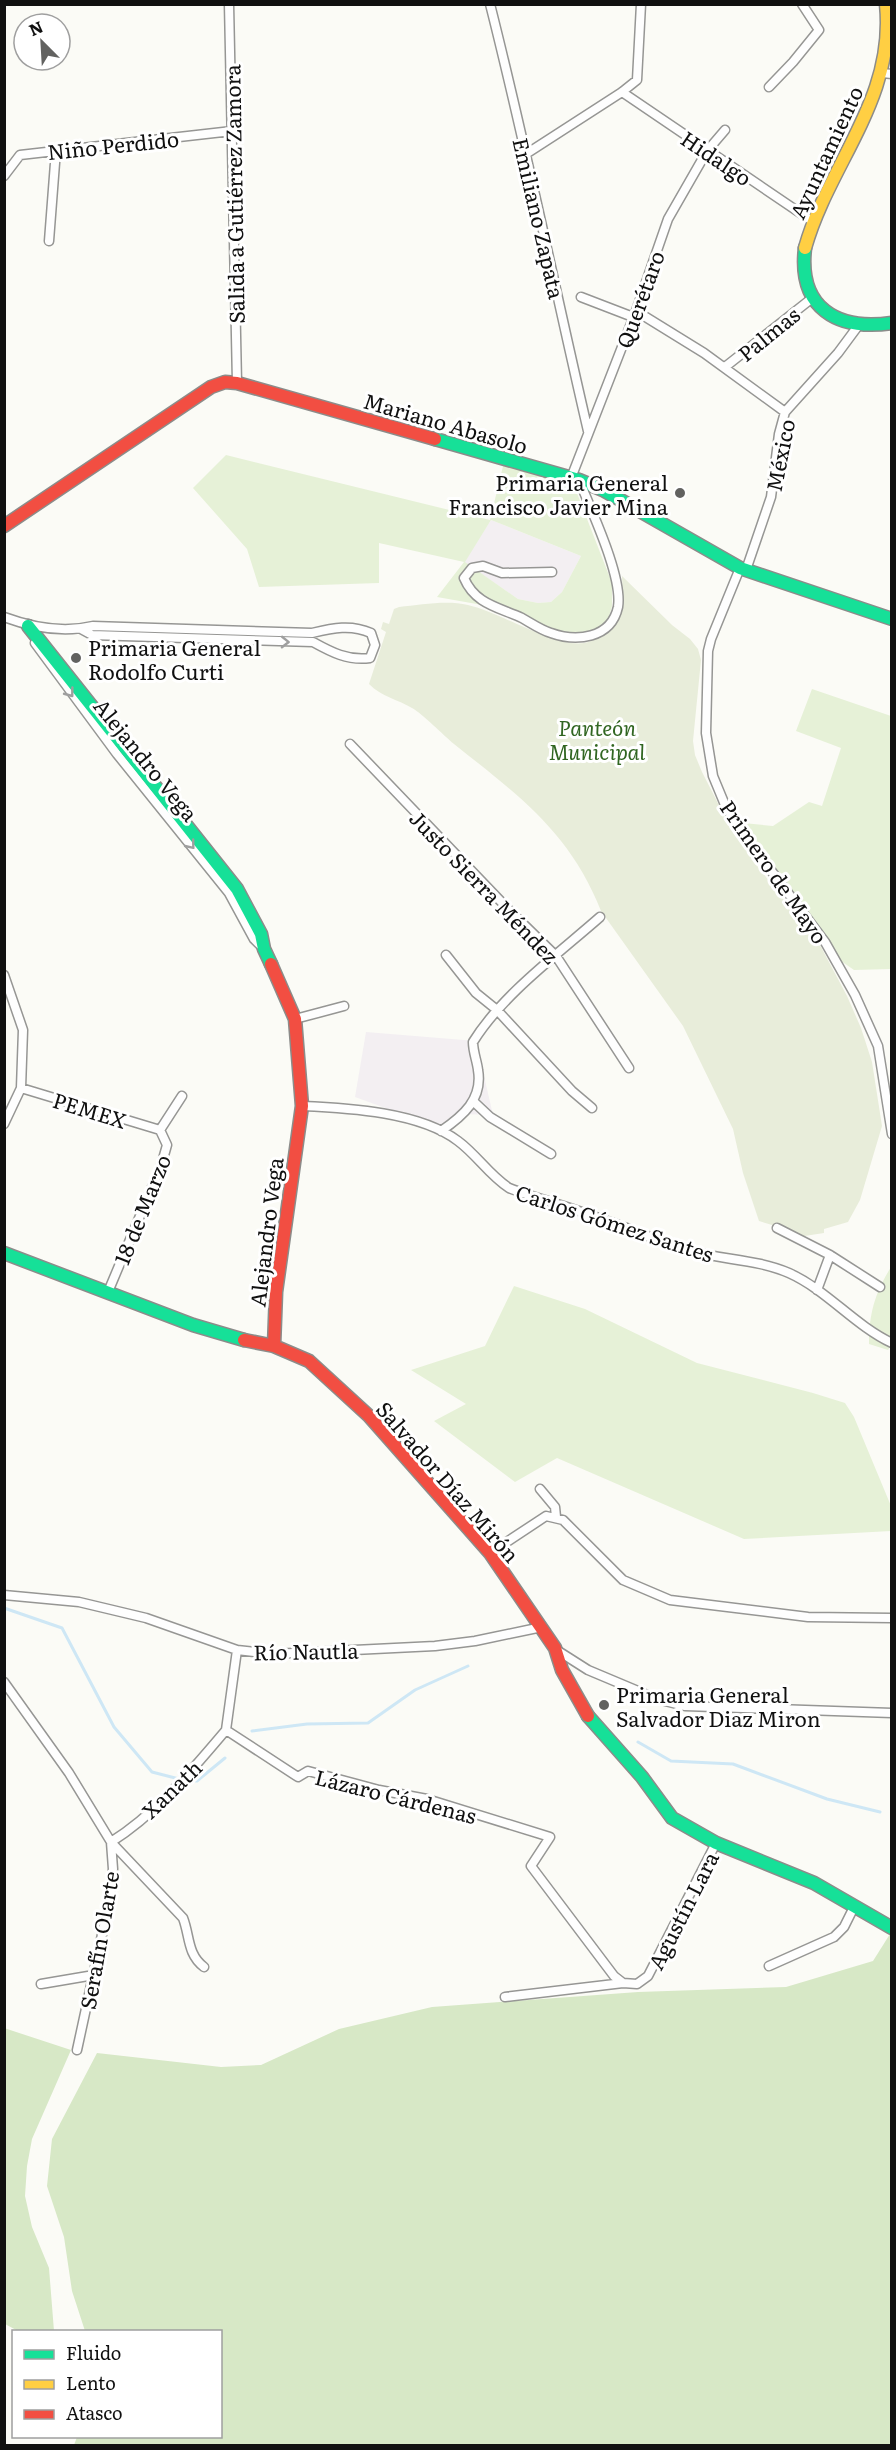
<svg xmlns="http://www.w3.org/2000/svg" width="896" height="2450" viewBox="0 0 896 2450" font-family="Literata,serif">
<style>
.industrial{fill:#f3eff2}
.green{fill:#e6f1d7;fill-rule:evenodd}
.forest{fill:#d7e8c6}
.cemetery{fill:#e8edda}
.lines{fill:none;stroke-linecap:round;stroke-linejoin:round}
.stream{stroke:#cee7f5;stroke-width:3}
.street-casing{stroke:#969694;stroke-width:11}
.fast-casing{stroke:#8c8c8a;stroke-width:15}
.slow-casing{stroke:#8c8c8a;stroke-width:15}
.jam-casing{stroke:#8c8c8a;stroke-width:15}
.street{stroke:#fefefe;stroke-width:8}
.fast{stroke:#16e098;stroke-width:12}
.slow{stroke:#ffcf43;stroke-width:12}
.jam{stroke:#f24e42;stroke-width:12}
.oneway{stroke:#9f9f9f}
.poi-dot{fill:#626260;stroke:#fff;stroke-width:2}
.labels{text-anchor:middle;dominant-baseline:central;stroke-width:6;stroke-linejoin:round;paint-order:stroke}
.street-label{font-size:21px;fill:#101010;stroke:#fff}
.poi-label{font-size:21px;fill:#101010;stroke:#fff;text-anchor:start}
.park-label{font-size:21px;font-style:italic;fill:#316622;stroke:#fff}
</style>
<rect width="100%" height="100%" fill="#fbfbf6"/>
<path class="industrial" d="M491 520 581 556 562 592 551 602 538 603 518 599 464 562Z
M366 1032 476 1041 493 1115 461 1114 443 1129 355 1097Z"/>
<path class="green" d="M226 455 490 520 504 462 565 479 575 488 612 583V606L608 620 597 631 583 636 564 635 488 606 437 597 464 562 379 543V583L259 587 247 549 193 488ZM491 520 581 556 562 592 551 602 538 603 518 599 465 562Z
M812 689 891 716V969L854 970 841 961 743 823 773 826 809 802 822 806 841 748 796 731Z
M891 1267V1346L888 1350 869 1344C869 1313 875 1293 891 1267Z
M514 1286 585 1309 697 1363 813 1393 845 1403 854 1417 891 1506V1531L744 1539 557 1458 515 1482 434 1421 466 1404 411 1370 485 1346Z"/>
<path class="forest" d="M890 1934 892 1936 891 2445H74L77 2437 220 2436V2332L85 2331 72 2291 64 2237 47 2186 52 2139 97 2053 221 2067 261 2065 339 2029 432 2007 638 1992 786 1987 873 1961Z
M4 2028 71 2050 32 2139 27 2166 25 2196 32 2227 49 2268 54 2331H18L5 2324Z"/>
<path class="cemetery" d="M622 576 672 625 690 639 698 649 701 660 693 741 695 755 702 772 722 811 758 867 821 947 847 996 861 1028 872 1062 882 1126 860 1200 848 1222 824 1229V1233L798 1237 782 1228 759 1221 743 1173 733 1129 683 1026 601 911C570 832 518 795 454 744 443 735 423 714 412 708 397 699 382 697 369 684L386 632 381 629 383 622 389 624 394 609 399 607C421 605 446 600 468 605 499 612 557 648 584 643 590 642 596 639 601 636 625 622 623 601 622 576Z"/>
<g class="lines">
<path class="stream" d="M4 1608 62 1628 114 1727 152 1772 179 1779
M252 1731 307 1724 368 1723 415 1690 468 1666
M638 1742 671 1761 733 1764 827 1799 880 1812
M185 1780 197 1781 225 1758"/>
<defs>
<path id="street" d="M229 4 237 383
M490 4C526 146 555 289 588 431
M882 73 892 74
M769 87 793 62 819 30 802 4
M622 92 812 221
M526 154 622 92 637 80 641 4
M4 176 20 155 232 131
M49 241 56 150
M581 297 633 317
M636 311 704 353 785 412
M725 367 811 299
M571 478 636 311 668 219 707 151 725 130
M740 568 711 639 708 651 706 733 713 776 725 805 742 832 825 942 855 995 878 1046 892 1134
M746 570 771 497 779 434 785 412 838 353 858 326
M552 572 502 573 483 566 472 568 464 578C475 604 498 607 522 618 531 623 541 630 551 633 576 642 611 639 618 607 623 577 591 510 579 480
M4 617C31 627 64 633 93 626L312 633C333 628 351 624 371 633L375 645 370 658C348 661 331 652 313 642L92 635 81 629
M35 643 117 754 229 893 254 939 264 949
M350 744 510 911 556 956 629 1068
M446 955 476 993 497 1010 572 1091 592 1108
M4 975 23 1030 21 1088 4 1124
M295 1019 344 1006
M21 1088 160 1130
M473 1101 490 1117 551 1154
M302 1106C349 1108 420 1112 458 1141 477 1155 489 1175 509 1188 538 1199 567 1206 596 1217 626 1227 656 1240 687 1250 721 1260 757 1259 789 1273 827 1290 854 1325 892 1343
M441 1131C463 1116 483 1099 478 1070 477 1061 473 1052 473 1042 502 995 558 954 600 917
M777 1228 830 1255 880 1287
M817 1290 830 1255
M108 1292 161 1166 167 1145 160 1130 182 1096
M540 1489 555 1507 556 1517
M490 1553 546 1516 563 1520 623 1580 670 1600 808 1617 892 1618
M4 1595 79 1602 146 1618 237 1650 273 1654 435 1646 475 1641 542 1627
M555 1649 588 1670 657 1699 685 1706 892 1713
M237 1650 226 1730 298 1777 308 1771 379 1790 427 1799 550 1837 531 1866 614 1976 623 1983
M4 1682 69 1773 111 1842 113 1869 108 1907 77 2050
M769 1966 834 1937 844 1927 854 1907
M204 1967C187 1954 190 1936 183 1918L111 1842C156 1814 192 1770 226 1730
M41 1984 94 1975
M505 1997 623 1983 637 1984 648 1976 716 1843"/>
<path id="fast" d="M805 248C798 308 837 331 892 323
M435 439 579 480 603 490 740 568 892 619
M28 626 237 889 261 934 264 949 271 964
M4 1253 193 1325 244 1340
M588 1716 642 1777 672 1818 716 1843 814 1883 892 1928"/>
<path id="slow" d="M805 248C829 163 896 99 886 4"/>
<path id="jam" d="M4 526 211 387 225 382 237 383 435 439
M271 964 295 1019 302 1106 276 1292 274 1346
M244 1340 274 1346 309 1361 369 1416 490 1553 555 1648 562 1670 588 1716"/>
</defs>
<use href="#street" class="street-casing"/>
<use href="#fast" class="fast-casing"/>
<use href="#slow" class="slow-casing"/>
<use href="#jam" class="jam-casing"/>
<use href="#street" class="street"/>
<use href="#fast" class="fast"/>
<use href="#slow" class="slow"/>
<use href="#jam" class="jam"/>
</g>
<defs><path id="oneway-chevron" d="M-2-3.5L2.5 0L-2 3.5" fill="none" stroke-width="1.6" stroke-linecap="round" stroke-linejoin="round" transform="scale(1.5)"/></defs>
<g class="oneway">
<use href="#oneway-chevron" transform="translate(285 642) rotate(1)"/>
<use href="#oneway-chevron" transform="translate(70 693) rotate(53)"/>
<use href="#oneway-chevron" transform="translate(191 845) rotate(51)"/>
</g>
<g class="poi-dot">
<circle cx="680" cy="493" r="6"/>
<circle cx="76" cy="658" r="6"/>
<circle cx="604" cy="1705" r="6"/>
</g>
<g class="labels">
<g class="street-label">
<text transform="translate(113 144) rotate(-6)">Niño Perdido</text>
<text transform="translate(825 152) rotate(-65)">Ayuntamiento</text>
<text transform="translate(717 157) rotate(34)">Hidalgo</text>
<text transform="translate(233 194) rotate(-91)">Salida a Gutiérrez Zamora</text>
<text transform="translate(540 218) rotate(77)">Emiliano Zapata</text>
<text transform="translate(639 299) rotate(-70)">Querétaro</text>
<text transform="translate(768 333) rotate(-39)">Palmas</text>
<text transform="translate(446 422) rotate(16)">Mariano Abasolo</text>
<text transform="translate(779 455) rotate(-79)">México</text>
<text transform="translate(147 759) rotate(51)">Alejandro Vega</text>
<text transform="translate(775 871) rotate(55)">Primero de Mayo</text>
<text transform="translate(485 886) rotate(46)">Justo Sierra Méndez</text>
<text transform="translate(90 1109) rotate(17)">PEMEX</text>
<text transform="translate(141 1209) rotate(-68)">18 de Marzo</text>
<text transform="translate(615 1222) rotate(18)">Carlos Gómez Santes</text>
<text transform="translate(265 1232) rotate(-83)">Alejandro Vega</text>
<text transform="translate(449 1481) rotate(49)">Salvador Díaz Mirón</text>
<text transform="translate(306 1650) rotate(-1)">Río Nautla</text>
<text transform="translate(171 1788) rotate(-44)">Xanath</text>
<text transform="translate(396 1795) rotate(14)">Lázaro Cárdenas</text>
<text transform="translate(682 1910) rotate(-63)">Agustín Lara</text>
<text transform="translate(98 1940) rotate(-80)">Serafín Olarte</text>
</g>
<g class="poi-label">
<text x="668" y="481" text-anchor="end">Primaria General<tspan x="668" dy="24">Francisco Javier Mina</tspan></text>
<text x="88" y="646">Primaria General<tspan x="88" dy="24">Rodolfo Curti</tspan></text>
<text x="616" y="1693">Primaria General<tspan x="616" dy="24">Salvador Diaz Miron</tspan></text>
</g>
<g class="park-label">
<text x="597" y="726">Panteón<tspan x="597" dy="24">Municipal</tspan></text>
</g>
</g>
<rect width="896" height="2450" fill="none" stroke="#101010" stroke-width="12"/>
<rect x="12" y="2330" width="210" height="108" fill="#ffffff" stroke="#9f9f9f" stroke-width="1.5"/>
<rect x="24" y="2350" width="30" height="9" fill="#16e098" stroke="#9f9f9f" stroke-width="1.5"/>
<text x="66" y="2360" font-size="18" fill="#101010">Fluido</text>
<rect x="24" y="2380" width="30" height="9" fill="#ffcf43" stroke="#9f9f9f" stroke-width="1.5"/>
<text x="66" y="2390" font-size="18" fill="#101010">Lento</text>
<rect x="24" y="2410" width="30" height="9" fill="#f24e42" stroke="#9f9f9f" stroke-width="1.5"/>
<text x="66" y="2420" font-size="18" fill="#101010">Atasco</text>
<g transform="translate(42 42) rotate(336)"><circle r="28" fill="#ffffff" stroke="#9f9f9f" stroke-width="1.5"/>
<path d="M0-4.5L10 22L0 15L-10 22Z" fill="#626260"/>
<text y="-9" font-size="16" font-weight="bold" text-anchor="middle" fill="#101010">N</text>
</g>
</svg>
